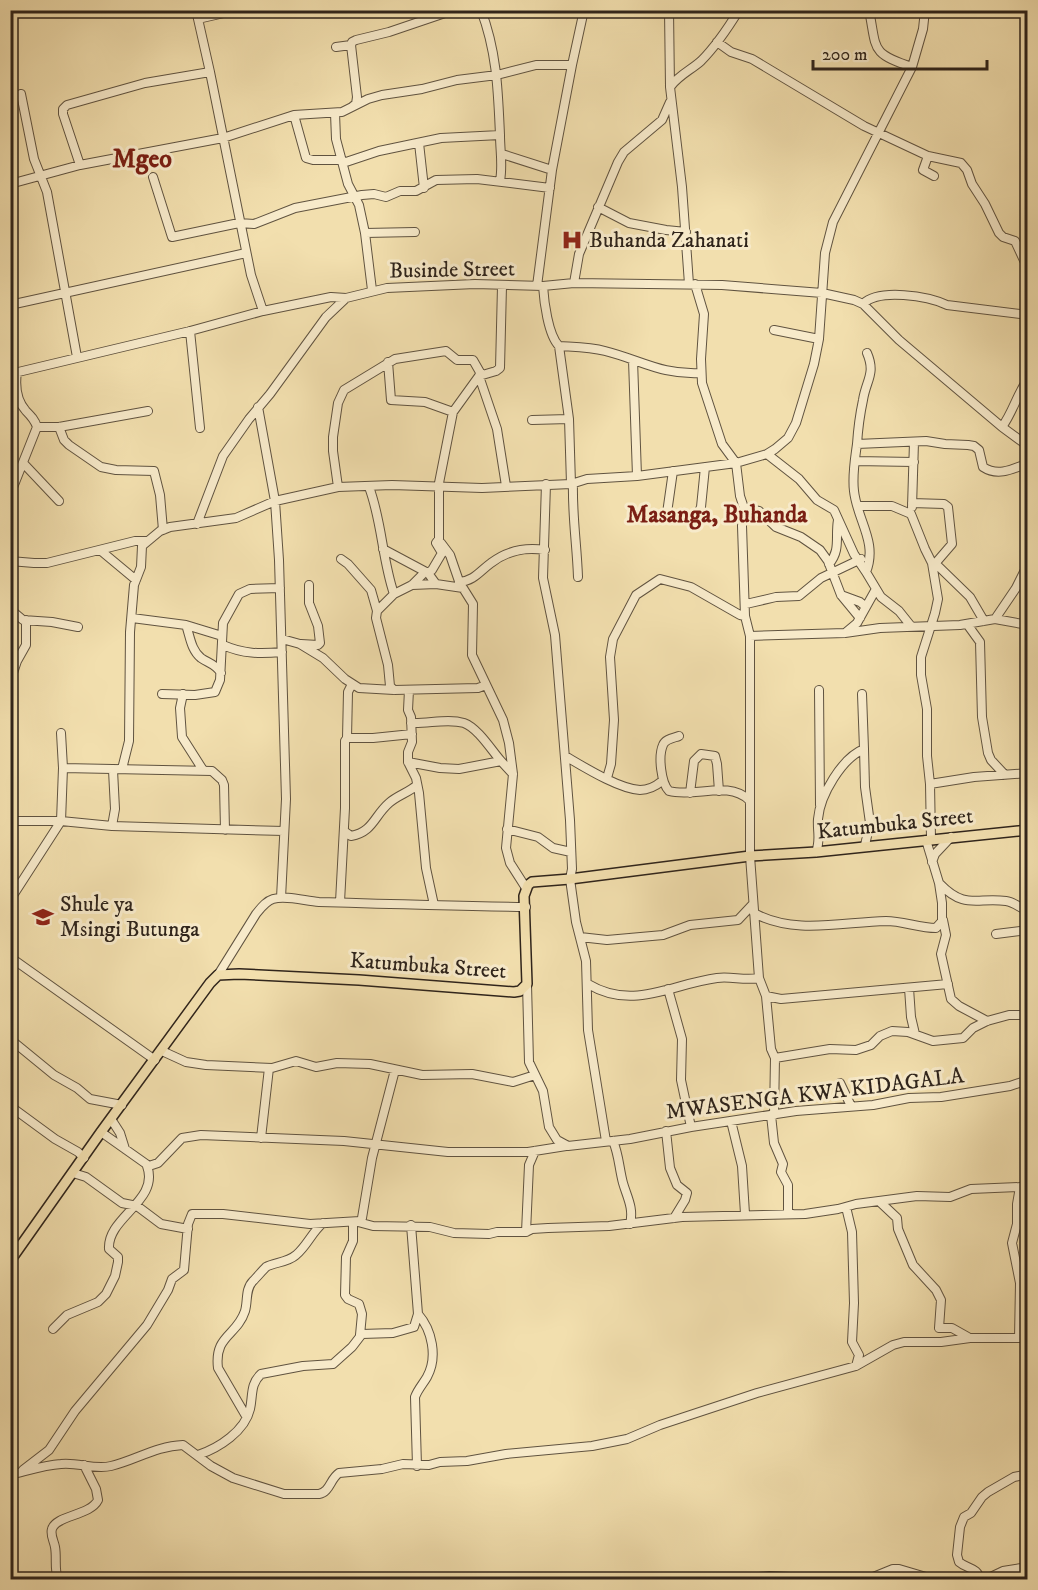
<svg xmlns="http://www.w3.org/2000/svg" width="1038" height="1590" viewBox="0 0 1038 1590" font-family="'IM FELL DW Pica',serif">
<style>
.lines{fill:none;stroke-linecap:round;stroke-linejoin:round}
.minor-casing{stroke:#605340;stroke-width:10}
.major-casing{stroke:#2f241b;stroke-width:12}
.minor{stroke:#f7eaca;stroke-width:8}
.major{stroke:#f2dfae;stroke-width:9}
.labels{text-anchor:middle;dominant-baseline:central;stroke-width:6;stroke-linejoin:round;paint-order:stroke}
.poi-label{font-size:22px;fill:#2f241b;stroke:#f7eaca;text-anchor:start}
.street-label{font-size:22px;fill:#2f241b;stroke:#f7eaca}
.neighbourhood-label{font-size:24px;font-weight:bold;fill:#7a1f14;stroke:#f7eaca}
.quarter-label{font-size:26px;font-weight:bold;fill:#7a1f14;stroke:#f7eaca}
</style>
<rect width="100%" height="100%" fill="#f2dfae"/>
<filter id="stains"><feTurbulence type="fractalNoise" baseFrequency=".00333" numOctaves="4"/><feColorMatrix values="0 0 0 0 .2 0 0 0 0 .09 0 0 0 0 .02 0 0 0 .5 -.17"/></filter>
<radialGradient id="worn" r=".72"><stop offset=".6" stop-color="#630" stop-opacity="0"/><stop offset="1" stop-color="#630" stop-opacity=".3"/></radialGradient>
<g class="lines">
<defs>
<path id="minor" d="M196 10 210 72 251 275 263 311
M481 10C497 52 498 91 500 135 500 151 503 165 500 181
M669 10 670 87 682 187 689 284
M869 10C877 50 870 53 912 67
M198 19 237 10
M717 42 731 52 752 59 864 126 928 156 961 163 967 170 972 184 985 204 999 233 1003 237 1015 241 1028 269
M351 45 357 97 356 104 353 106
M336 47 351 45 352 42 356 40 389 32 454 10
M671 86C679 75 691 70 701 61 716 46 728 28 739 10
M21 94 34 159 47 192 77 357
M335 113 336 139 348 184 359 205 365 233 372 290
M294 115 306 158 313 160H342
M419 143 424 188
M502 154 552 170
M928 156 923 170 934 176
M343 163 379 151 441 138 500 135
M80 165 63 114V109L67 105 145 83 210 72
M153 177 172 237 239 223 254 224 295 208 362 195 374 194 386 197 400 191H416L436 180 477 179 550 188
M10 184 80 165 223 138 294 115 342 112 368 99 382 95 422 89 457 80 497 75 536 65H572
M598 207 629 223 666 230 686 232
M365 233 415 232
M574 283 579 254 618 162 624 152 662 120 670 102
M695 284 704 314 701 359 702 383 722 444 736 463 740 496 744 508 742 526 745 616 750 636V856L759 978 766 996 781 999 948 984
M537 286 552 170 572 65 584 10
M543 286C544 301 548 335 559 346L569 419 571 484
M863 304C879 288 928 296 947 305L1028 315
M10 305 246 253
M774 330 819 339
M190 331 200 428
M559 346C574 347 590 347 605 351 641 360 661 375 701 373
M633 360 637 476
M388 362 391 400 425 402 453 412
M17 372C15 386 16 400 26 411 31 416 35 420 37 427
M10 374 190 331 263 311 331 297 346 298
M479 376 497 429 506 486
M258 407 275 501 279 560 286 799 281 898
M532 420 569 419
M59 427 64 440 69 445 101 467 116 470 154 471 160 495 163 530
M1002 427C1013 412 1017 394 1028 379
M857 444C858 429 860 414 863 400 866 380 876 374 867 353
M767 454 799 479 817 500 834 510 854 554 866 572
M855 461 914 462
M24 464 59 501
M573 483C572 515 577 546 578 577
M546 484 543 578 555 635 570 820 572 869 570 879 576 922 586 961 588 1030 606 1141
M338 487 333 451V437L338 403 344 390 395 359 446 351 457 360H473L481 374
M369 487C382 521 382 559 394 594L377 611 376 618 388 665 390 686 394 690
M10 495 37 427H59L148 411
M912 503 944 504 948 507 952 544 933 566
M859 506H892L911 514 925 549 932 563 938 599 935 613 921 657V675L927 709V756L930 784 931 839
M912 507 914 442
M744 508 759 511 776 527 801 537 820 550 828 561 841 595 860 618
M667 513 673 471
M695 520 701 507 705 467
M197 524 223 456 249 419 270 394 326 317 346 298 387 288 475 284 543 286 574 283 722 285 822 293 854 300 863 304 899 340 1002 427 1028 446
M441 543 450 555 461 587
M383 549 428 573 436 584 463 588 473 604 472 655 503 720 509 743 513 774 506 848 510 863 526 888
M100 550 136 580
M341 559 348 564 371 590 377 611
M10 561 34 563H47L135 541H146
M829 564C841 550 835 537 838 520
M936 564 970 597 984 621
M428 573 432 570 442 553 436 543 439 539V483L453 412 479 376 496 371 500 368 502 286
M459 582C474 581 480 571 491 563 508 550 525 547 545 550
M412 585 436 584
M394 594 412 585 425 572
M841 595 860 602 866 607
M746 604 776 597 799 596 821 578 861 559
M10 609 23 620 52 622 78 627
M132 618 186 625 222 636
M995 619 1028 625
M967 624 980 642 982 717 988 753 991 760 1005 775
M186 625C190 636 191 650 201 658 208 663 216 664 221 673
M911 626 899 611 881 597 866 572C878 542 857 520 854 491 852 475 855 459 857 444L926 441 945 444 968 445 974 446 979 450 983 467C998 477 1013 469 1028 463
M845 633 857 623 876 589
M750 636 845 633 880 628 960 625 995 619 1016 588 1028 564
M282 639 300 644 323 658 345 679 359 688 394 690 478 688 486 685
M301 644 318 645 320 643 318 626 309 603V585
M223 645C243 654 260 654 282 652
M10 682 17 661 26 645V620
M409 690 408 710 411 717 412 742 408 752V762L416 778 419 793 426 868 434 905
M819 690 820 805
M162 694 195 695 215 692 220 680 223 623 239 594 250 589 280 588
M183 694 180 708 182 737 203 770
M411 723C428 724 448 718 464 723 478 728 492 751 501 761
M679 736C674 738 665 739 663 745 658 756 661 783 669 791 695 798 728 780 749 800
M347 738 348 692 352 684
M864 749 865 787 870 823 865 845
M565 756C584 767 619 789 640 790 649 790 656 786 662 781
M408 762 440 768 459 769 501 761 513 774
M63 768 212 771 222 780 224 785 225 830
M122 769 129 741 130 632 134 585 141 567 142 546 160 531 170 527 236 518 275 501 338 487 392 485 482 488 571 484 587 479 637 476 736 463 767 454 775 449 788 438 796 423 814 364 819 339 825 253 833 222 912 67 923 29 925 10
M607 778 611 764 614 720 610 657 613 639 636 595 660 579 691 587 740 615 745 616
M930 784 974 777 1028 773
M690 793 694 761 701 754 715 756 717 764 719 791
M10 821H61L112 826 284 831
M112 826 115 809 113 770
M507 829 538 837 553 848 571 852
M344 831 351 836C373 832 374 816 389 803 398 795 408 793 417 785
M926 840 939 883 942 903V921L943 920 946 935 941 954 951 999 959 1006 987 1021
M816 852C821 840 817 831 818 819 820 795 842 758 864 749L862 694
M932 862 935 854 951 837
M940 884C965 910 977 897 1006 901 1014 902 1020 908 1028 911
M10 900 61 821 63 768 61 733
M340 902 345 808V741L347 738H373L412 734
M754 913C794 935 842 922 886 921 903 921 919 928 936 928L943 920
M996 934 1028 930
M580 937 607 940 663 935 690 925 738 920 753 904
M10 957 155 1060
M218 975 256 914C261 908 266 901 273 899 286 895 305 901 319 902 388 904 457 906 526 907
M527 984 529 1062 543 1091 549 1127 557 1140 568 1146 630 1139 691 1127 796 1111 873 1105 909 1098 941 1097 1010 1086 1028 1080
M588 984C633 1011 671 984 717 978 731 976 745 981 759 978
M909 988 911 1017 915 1034
M668 989 682 1039 681 1080 691 1127
M766 996 771 1049 775 1058 774 1115
M10 1039 54 1075 77 1088 90 1099 122 1105
M162 1051 186 1062 206 1065 272 1068 296 1061 316 1067 337 1063 370 1064 422 1075 472 1074 513 1082 535 1075
M775 1058 830 1049 856 1050 871 1045 880 1036 892 1031 908 1032 933 1041 963 1038 973 1028 987 1021 1009 1015H1028
M840 1083 851 1106
M10 1106 55 1139 78 1152 84 1158
M771 1115 774 1143 783 1164 781 1172 788 1185V1212L792 1214
M111 1119 120 1133 125 1149
M731 1121 742 1166 745 1214
M666 1131 670 1168 677 1185 687 1193 685 1200 674 1218
M101 1132 149 1166 158 1163 182 1138 201 1135 344 1141 448 1152H528L566 1146
M261 1138 269 1068
M613 1141C619 1155 619 1168 623 1183 627 1197 634 1208 630 1224
M73 1173 86 1177 122 1203 137 1206 161 1224 188 1229
M880 1202 897 1218 898 1229 913 1265 936 1290 941 1300 939 1328H952L968 1337
M846 1207 852 1232 854 1303 852 1342 859 1355 856 1366
M358 1222 373 1226 430 1227 454 1233 489 1234 497 1232H526L532 1229 548 1228 609 1226 682 1217 805 1214 838 1209 856 1204 917 1196 950 1197 971 1189 1020 1187
M353 1223V1241L346 1257 345 1295 348 1299 359 1304 362 1314 360 1335
M526 1232 529 1165 535 1151
M53 1329 67 1315 98 1302 106 1294 115 1276 118 1262V1257L109 1249C107 1217 160 1201 147 1166
M1019 1338 1020 1283 1012 1243 1017 1224V1204L1020 1187 1028 1186
M246 1416 218 1368C214 1335 237 1336 245 1311 248 1301 245 1289 253 1281 257 1277 262 1271 266 1267 274 1262 287 1263 296 1255 307 1246 312 1232 323 1223
M198 1455C219 1448 245 1431 250 1409 253 1396 250 1384 261 1374L303 1366 333 1364 352 1347 362 1334 393 1333 414 1327 418 1314 411 1225
M417 1466 415 1397C418 1389 423 1384 427 1377 438 1357 432 1330 418 1314
M23 1470 49 1450 75 1411 147 1325 168 1290 172 1279 184 1270 188 1224 192 1214H223L310 1224 360 1221 362 1218 372 1158 395 1070
M10 1475C27 1471 44 1465 61 1464 78 1462 94 1470 111 1466 136 1460 156 1446 183 1445L211 1466 233 1478 284 1494H319C330 1492 330 1479 339 1473L382 1469 403 1464 429 1465 440 1462 467 1461 506 1454 592 1446 627 1439 660 1425 757 1393 856 1366 893 1345 904 1342H941L970 1338H1028
M58 1580C54 1568 57 1558 55 1547 54 1541 50 1535 52 1529 56 1515 90 1516 98 1500L96 1489 84 1465
M725 1580 770 1576 851 1580
M866 1580 893 1569H899L926 1577 945 1580
M980 1580C978 1567 967 1569 959 1562L957 1555 960 1527 964 1517 971 1513 982 1497 988 1492 1014 1477 1028 1474
M984 1580 1003 1571 1028 1567"/>
<path id="major" d="M10 1261 101 1132 210 983 218 975 239 974 359 980 514 992 520 991 527 984 524 896 528 885 532 882 570 879 750 856 816 852 1028 830"/>
</defs>
<use href="#minor" class="minor-casing"/>
<use href="#major" class="major-casing"/>
<use href="#minor" class="minor"/>
<use href="#major" class="major"/>
</g>
<defs>
<symbol id="hospital-bare" viewBox="-9 -9 18 18"><path d="M-5-5h3v3.5h4V-5h3V5h-3V1.5h-4V5h-3Z" fill="#8f2418" stroke="#f7eaca" stroke-width="2.5" paint-order="stroke"/></symbol>
<symbol id="school-bare" viewBox="-9 -9 18 18"><path d="M0-5L7-2L0 1L-7-2ZM-4 1L0 2.5L4 1V4Q0 6-4 4Z" fill="#8f2418" stroke="#f7eaca" stroke-width="2.5" paint-order="stroke"/></symbol>
</defs>
<g fill-rule="evenodd">
<use href="#hospital-bare" x="557" y="225" width="30" height="30"/>
<use href="#school-bare" x="28" y="902" width="30" height="30"/>
</g>
<g class="labels">
<g class="poi-label">
<text x="589" y="240">Buhanda Zahanati</text>
<text x="60" y="904">Shule ya<tspan x="60" dy="25">Msingi Butunga</tspan></text>
</g>
<g class="street-label">
<text transform="translate(452 270) rotate(-1)">Businde Street</text>
<text transform="translate(895 824) rotate(-6)">Katumbuka Street</text>
<text transform="translate(428 966) rotate(4)">Katumbuka Street</text>
<text transform="translate(815 1094) rotate(-7)">MWASENGA KWA KIDAGALA</text>
</g>
<g class="neighbourhood-label">
<text x="717" y="515">Masanga, Buhanda</text>
</g>
<g class="quarter-label">
<text x="142" y="159">Mgeo</text>
</g>
</g>
<rect width="1038" height="1590" fill="none" stroke="#f2dfae" stroke-width="36"/>
<rect x="12" y="12" width="1014" height="1566" fill="none" stroke="#2f241b" stroke-width="3"/>
<rect x="18" y="18" width="1002" height="1554" fill="none" stroke="#2f241b" stroke-width="1.5"/>
<path d="M813 60v9h174v-9" fill="none" stroke="#2f241b" stroke-width="3"/>
<text x="822" y="60" font-size="18" fill="#2f241b" stroke="#f7eaca" stroke-width="4.5" paint-order="stroke">200 m</text>
<rect width="100%" height="100%" filter="url(#stains)"/>
<rect width="100%" height="100%" fill="url(#worn)"/>
</svg>
